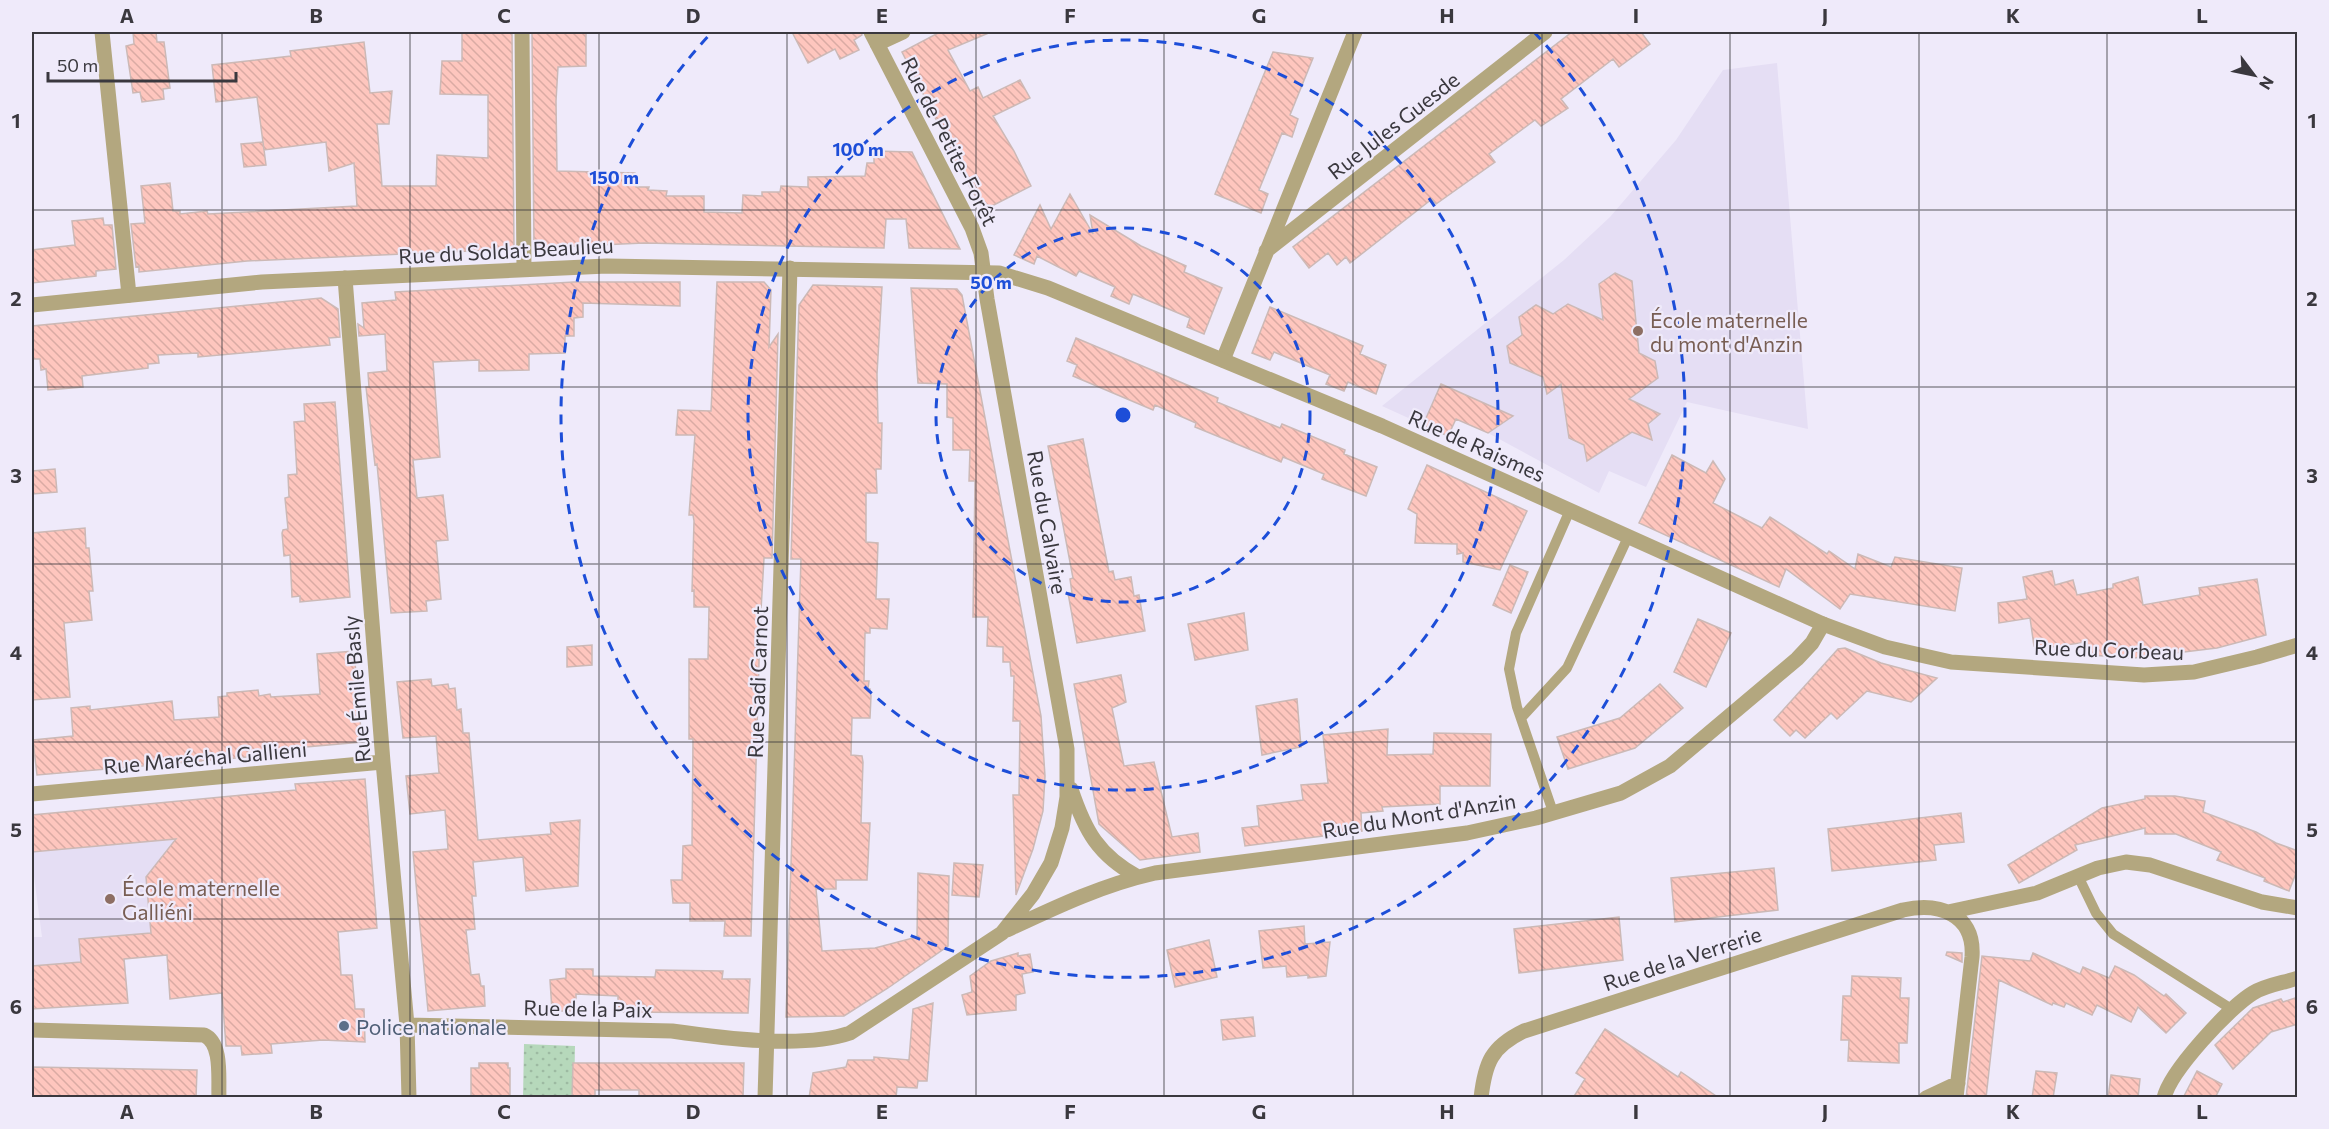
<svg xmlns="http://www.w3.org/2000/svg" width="2329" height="1129" viewBox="0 0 2329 1129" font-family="Commissioner,sans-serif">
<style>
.built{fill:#e5def4}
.green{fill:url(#green-dots)}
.building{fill:url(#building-back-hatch);stroke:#ccb9b6;stroke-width:1.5}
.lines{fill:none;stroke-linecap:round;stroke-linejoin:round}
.service{stroke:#b3a77f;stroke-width:10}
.minor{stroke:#b3a77f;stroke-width:15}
.tertiary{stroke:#b3a77f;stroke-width:15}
.grid{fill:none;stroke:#3a383e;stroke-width:1.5;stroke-opacity:0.55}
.ring{fill:none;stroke:#1d4ed8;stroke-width:3;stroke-dasharray:10 8}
.education-dot{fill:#8d6e63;stroke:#efeafa;stroke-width:2}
.service-dot{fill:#5c6f8a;stroke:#efeafa;stroke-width:2}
.labels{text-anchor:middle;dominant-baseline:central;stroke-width:4.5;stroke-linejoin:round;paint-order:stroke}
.street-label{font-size:21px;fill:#3a383e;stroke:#efeafa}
.education-label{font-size:21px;fill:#785e54;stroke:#efeafa;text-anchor:start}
.service-label{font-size:21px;fill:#4e5e75;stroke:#efeafa;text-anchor:start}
.centre{fill:#1d4ed8;stroke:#efeafa;stroke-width:3}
.ring-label{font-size:18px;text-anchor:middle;font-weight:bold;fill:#1d4ed8;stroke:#efeafa;stroke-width:4.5;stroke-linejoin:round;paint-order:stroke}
.neatline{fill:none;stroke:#3a383e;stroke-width:2}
.grid-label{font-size:20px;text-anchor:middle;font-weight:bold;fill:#3a383e}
</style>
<defs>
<pattern id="green-dots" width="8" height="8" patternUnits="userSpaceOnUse" patternTransform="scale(1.5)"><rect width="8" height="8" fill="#b6d8bb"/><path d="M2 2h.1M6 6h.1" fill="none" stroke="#9dbaa2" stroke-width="1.8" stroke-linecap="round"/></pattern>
<pattern id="building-back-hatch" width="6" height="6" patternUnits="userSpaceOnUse" patternTransform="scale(1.5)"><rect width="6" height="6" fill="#fec6be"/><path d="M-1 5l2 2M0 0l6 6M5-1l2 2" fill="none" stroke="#daaba4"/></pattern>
</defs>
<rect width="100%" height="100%" fill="#efeafa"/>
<path class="built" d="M1777 63 1808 429 1687 402 1646 487 1609 471 1599 493 1488 433 1456 419 1448 436 1382 406 1564 260 1610 217 1676 140 1723 70Z
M175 801 188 954 125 959 128 1003 32 1009V937H42L32 861V815Z"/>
<path class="green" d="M524 1044 575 1046 574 1097 523 1098Z"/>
<path class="building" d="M133 32H156L157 42H164L170 88 163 89 164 99 142 102 140 92 133 93 126 46 134 44Z
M462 32H512L514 249 247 261 139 272V266L136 267 131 224 145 223 141 186 170 183 173 211H180V214L207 211 208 214 357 206 354 163 329 171 326 142 264 150 257 97 216 102 212 65 291 56 290 51 364 42 370 93 392 91 389 124H377L382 186H436L437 155 488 158V95L440 94 442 61H462Z
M532 32H586V66L558 67 556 101 557 171 635 173 636 187H649L648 190 667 191 666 196H704V212L742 213 743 195 762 196V192H780L781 186 808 187V177L865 176 867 163H874V151L912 152 960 249 909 248 906 219H886L884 248 644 243 534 248Z
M792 32H861L862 35 854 40 859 50 840 59 835 49 808 63Z
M940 32H991L948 50 970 91 978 87 983 98 1020 80 1030 98 993 116 1014 151 1031 186 984 210 949 153H953L902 52Z
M1572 32H1641L1650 44 1619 67 1613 59 1561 99 1568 108 1541 126 1535 120 1489 154 1495 162 1436 204 1432 199 1350 263 1346 257 1337 265 1328 253 1309 268 1293 247Z
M1273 52 1313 58 1290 115 1298 119 1292 137 1282 133 1259 190 1268 194 1261 213 1215 194Z
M263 142 266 165 244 167 241 144Z
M1070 194 1093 234 1090 215 1141 246 1186 266 1184 272 1222 288 1204 334 1187 327 1190 318 1133 294 1129 304 1111 296 1115 287 1079 271 1076 276 1037 256 1034 264 1014 255 1040 205 1051 229Z
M103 218 104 225H112L116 269 96 271V276L32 283V250L75 245 72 221Z
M1615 273 1632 281 1639 353 1655 361 1658 378 1629 399 1660 414 1648 424 1652 440 1632 432 1587 461 1584 445 1569 438 1561 384 1547 394 1543 377 1510 363 1507 346 1522 335 1519 317 1536 305 1553 314 1568 304 1603 320 1599 284Z
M574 282H680V306L583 303V317L574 318V336H565V353L529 354V370L479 371V360L433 362 440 457 413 460 417 498 443 495 448 540 436 541 441 599 426 601 427 611 391 613 377 464 375 465 366 387H369L368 373 387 371 385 334 359 336 358 324 364 328 362 303 396 300 395 292Z
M717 282H764L771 290 769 347 778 334 772 558H764L760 628 751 936H724L725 921H690V903H673L671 880H682L683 846 692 845 693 739H689V659H708L709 607H694V590L692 591 694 521 693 515H689L695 435H676L678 410 711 411Z
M813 285 882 287 877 374 878 423H882L881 469H876L877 493H866V542L878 543 876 599H889L887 629 870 628V633H865L864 681H869L868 689H870L871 696 870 718H852L851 755 862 756 863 762 861 823H870L867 880H836V889H816L822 951 875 948 917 937 918 873 949 876 948 946 888 988 844 1016 786 1017 801 559H791L799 305Z
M911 288 957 289 962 295 1041 716 1045 776 1043 811 1033 849 1016 895 1013 795H1019L1020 721H1013L1014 676H1011L1010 662H1003V647L987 646 988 617H973L975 481H969L970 450H953V418L947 417V384L918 383Z
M321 298 338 309 340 337 329 338 330 345 198 357V353L158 355 159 363 148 364V368L82 376 83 387 48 390 46 369 41 370 40 359H32V326Z
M1270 307 1363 346 1360 354 1386 365 1376 394 1348 382 1344 391 1326 384 1330 375 1274 352 1270 360 1252 353Z
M1076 338 1218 398 1217 402 1280 428 1282 424 1345 450 1344 454 1377 467 1366 496 1322 479 1324 474 1283 457 1281 462 1195 427 1196 423 1155 405 1153 410 1073 376 1077 365 1067 361Z
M1441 384 1513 416 1488 433 1456 419 1448 436 1423 425Z
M335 402 350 597 300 602V596L292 597 290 555 284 556 282 533 283 530 288 529 285 498 289 497 288 475 297 474 294 422 305 421 304 404Z
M1083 439 1109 572 1113 571 1115 580 1131 577 1134 596 1139 595 1145 631 1077 643 1068 593H1072L1070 579 1073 578 1048 446Z
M1672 455 1706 473 1713 461 1725 479 1713 503 1762 528 1770 517 1827 554 1829 551 1855 569 1858 554 1891 567 1895 557 1962 568 1955 611 1850 594 1840 609 1786 569 1779 587 1639 523Z
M1427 465 1527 511 1500 570 1463 562V553L1457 554V544L1415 543 1417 514 1408 509Z
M55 469 57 492 32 494V471Z
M85 528 86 548H89L93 591H89L92 620 64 623 70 697 32 700V533Z
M1510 565 1528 572 1511 613 1493 605Z
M2052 571 2055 585 2073 580 2077 595 2113 588V584L2138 577 2143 605 2200 595 2199 588 2257 579 2266 635 2217 648 2134 658 2090 655 2087 642 2044 648 2034 646 2030 618 1999 623 1998 603 2027 599 2023 577Z
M1244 613 1248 650 1195 660 1188 624Z
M1698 619 1731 633 1706 687 1674 672Z
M592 645V665L567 667V647Z
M1845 648 1881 663 1937 678 1911 702 1867 691 1837 719 1831 713 1805 738 1796 730 1790 736 1774 720 1838 649Z
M354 651 362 742 283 749V754L37 775 33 740 73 736 71 708 90 706V710L172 701 174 720 219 717 218 697 227 696V693L258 690 259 696 270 694 271 697 320 694 317 654Z
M1121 675 1126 702 1112 708 1124 766 1154 762 1172 837 1198 833 1200 852 1140 860 1099 824 1074 684Z
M431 679 432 686 448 684 449 689 455 688 457 710 461 709 463 733H469L478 840 551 834 550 823 580 820 578 886 526 891 523 857 473 862 476 896H472L475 929 466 930 471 975 479 974 481 986H484L485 1006 428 1011 413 852 448 849 445 810 410 814 406 776 439 773 436 736 403 738 397 682Z
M1660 684 1683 708 1635 748 1568 769 1557 737 1620 718Z
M1297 699 1301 747 1262 755 1256 706Z
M1388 729 1387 755 1433 754 1434 733 1491 734 1490 786H1440V804L1382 807 1383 811 1361 813 1362 831 1245 846 1242 828 1259 826 1257 806 1303 800 1301 785 1328 783 1323 735Z
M365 779 377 928 338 932 341 975H352L355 1009H364L365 1042 323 1040 271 1044 272 1053 242 1055 241 1046H226L222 993 170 999 167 955 124 959 128 1003 32 1009V966L81 962 79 939 151 933 146 877 176 839 32 852V815L296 790 295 784Z
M2145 796H2175L2205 801 2203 812 2256 832 2276 843 2298 851V868L2289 891 2264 881 2265 878 2217 860 2221 852 2176 834H2145V828L2075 845 2077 850 2019 883 2008 865 2102 808 2145 799Z
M1961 813 1964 842 1934 845 1936 860 1832 871 1828 829Z
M954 863 983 865 979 897 952 895Z
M1774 868 1778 910 1675 922 1671 878Z
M1619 917 1623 960 1519 973 1514 929Z
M1304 926 1305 944 1330 942 1326 976 1308 978V975L1287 977 1286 966 1263 968 1259 931Z
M1209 940 1217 977 1175 987 1167 950Z
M1947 952 1962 953V962L1946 955Z
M1018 953V956L1030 954 1033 972 1022 974 1025 993 1016 995V1010L967 1015 962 995 972 992 970 976 991 961Z
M2033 953 2080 974 2083 967 2109 978 2115 966 2134 975 2164 996 2166 994 2186 1013 2166 1033 2138 1007 2131 1022 2097 1005 2092 1015 2066 1003 2064 1007 2053 1003 2052 1005 1999 980 1986 1098H1966L1982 956 2030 961Z
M566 969H593V976L655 977 656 970 723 971 722 979H750L748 1013 618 1012V996L576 994V1011H552L550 980 566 978Z
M1852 976 1901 978 1900 998H1909L1907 1043H1899V1063L1848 1061 1849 1040H1841L1843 996H1851Z
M2298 997V1024L2271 1032 2233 1069 2215 1045 2253 1008 2281 999 2283 1002Z
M933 1003 927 1081H918L917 1088 897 1087 896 1098H809L813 1073 846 1067 848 1060H874V1057L909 1060 913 1009Z
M1253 1017 1255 1036 1223 1040 1221 1020Z
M1605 1029 1678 1077 1681 1072 1719 1098H1573L1585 1079 1576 1073Z
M479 1063H508V1068H510V1098H471V1068H479Z
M573 1063H744L743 1098H639V1090H595V1098H572Z
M32 1067 197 1070 196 1098H32Z
M2036 1071 2057 1073 2053 1098H2032Z
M2197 1071 2222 1084 2215 1098H2183Z
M2111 1075 2140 1079 2138 1098H2108Z"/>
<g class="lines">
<path class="service" d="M1521 718 1567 668 1629 535
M1553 812 1517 707 1509 669 1516 633 1570 510
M2078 876 2096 913 2113 934 2233 1010"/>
<path class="minor" d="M102 32 129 295
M522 32 524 269
M877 44 903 32
M1266 251 1545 32
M345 278 383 762 407 1025 409 1098
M1223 360 1355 32
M1071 789C1085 831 1098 855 1138 877
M32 794 383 762
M1948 912 2037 893 2098 868 2126 862 2150 865 2262 902 2298 908
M1007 930C1056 907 1102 885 1155 873L1467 833 1536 818 1621 793 1670 766 1797 659 1812 643 1823 624
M407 1025 672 1031C721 1038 804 1049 850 1033L1002 933 1033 894 1051 863 1062 828 1067 797V749L987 299 981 253 972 228 871 32
M32 1030 204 1035C223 1043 218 1080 219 1098
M765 1098 790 268
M1481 1098C1485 1063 1491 1047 1524 1031L1903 910C1939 902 1975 914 1972 957L1956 1098
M1926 1098 1958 1083
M2164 1098C2170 1071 2230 1007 2253 993 2266 985 2283 983 2298 978"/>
<path class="tertiary" d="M32 305 262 282 607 266 999 273 1048 288 1382 426 1823 624 1885 647 1951 662 2144 675 2194 672 2257 657 2298 645"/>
</g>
<path class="grid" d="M222 32V1098M410 32V1098M599 32V1098M787 32V1098M976 32V1098M1164 32V1098M1353 32V1098M1542 32V1098M1730 32V1098M1919 32V1098M2107 32V1098M32 210H2298M32 387H2298M32 564H2298M32 742H2298M32 919H2298"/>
<g class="ring">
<circle cx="1123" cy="415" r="187"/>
<circle cx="1123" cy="415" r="375"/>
<path d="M1534 32A562 562 0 1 1 712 32"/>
</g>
<g class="education-dot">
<circle cx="1638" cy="331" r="6"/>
<circle cx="110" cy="899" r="6"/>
</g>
<circle class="service-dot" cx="344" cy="1026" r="6"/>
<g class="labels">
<g class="street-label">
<text transform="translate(1393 125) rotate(-38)">Rue Jules Guesde</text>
<text transform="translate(950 141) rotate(63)">Rue de Petite-Forêt</text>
<text transform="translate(506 250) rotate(-3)">Rue du Soldat Beaulieu</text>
<text transform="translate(1477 445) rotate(24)">Rue de Raismes</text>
<text transform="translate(1048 522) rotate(80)">Rue du Calvaire</text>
<text transform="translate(2109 649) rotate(2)">Rue du Corbeau</text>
<text transform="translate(757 682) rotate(-88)">Rue Sadi Carnot</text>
<text transform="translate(356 689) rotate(-95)">Rue Émile Basly</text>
<text transform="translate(205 757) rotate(-5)">Rue Maréchal Gallieni</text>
<text transform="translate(1419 815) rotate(-9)">Rue du Mont d'Anzin</text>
<text transform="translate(1682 958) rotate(-18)">Rue de la Verrerie</text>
<text transform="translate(588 1008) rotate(1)">Rue de la Paix</text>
</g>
<g class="education-label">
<text x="1650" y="319">École maternelle<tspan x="1650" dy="24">du mont d'Anzin</tspan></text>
<text x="122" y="887">École maternelle<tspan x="122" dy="24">Galliéni</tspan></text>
</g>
<g class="service-label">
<text x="356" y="1026">Police nationale</text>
</g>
</g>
<circle cx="1123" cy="415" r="9" class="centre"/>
<g class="ring-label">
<text x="858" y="156">100 m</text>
<text x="614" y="184">150 m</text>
<text x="991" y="289">50 m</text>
</g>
<rect width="2329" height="1129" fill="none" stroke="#efeafa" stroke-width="66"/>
<g transform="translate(2254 75) rotate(122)" stroke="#efeafa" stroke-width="4.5" paint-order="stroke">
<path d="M0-4.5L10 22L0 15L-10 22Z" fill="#3a383e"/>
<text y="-9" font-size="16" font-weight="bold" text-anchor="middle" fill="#3a383e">N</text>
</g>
<path d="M48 72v9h188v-9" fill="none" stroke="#3a383e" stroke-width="3"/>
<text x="57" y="72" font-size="18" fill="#3a383e" stroke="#efeafa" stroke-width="4.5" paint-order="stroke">50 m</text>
<rect x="33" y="33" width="2263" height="1063" class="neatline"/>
<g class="grid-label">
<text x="127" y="23">A</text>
<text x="316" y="23">B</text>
<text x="504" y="23">C</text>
<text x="693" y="23">D</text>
<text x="882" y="23">E</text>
<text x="1070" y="23">F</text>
<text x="1259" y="23">G</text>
<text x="1447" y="23">H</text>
<text x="1636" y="23">I</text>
<text x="1825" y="23">J</text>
<text x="2013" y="23">K</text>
<text x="2202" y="23">L</text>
<text x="16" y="128">1</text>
<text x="2312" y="128">1</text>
<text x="16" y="306">2</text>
<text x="2312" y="306">2</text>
<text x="16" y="483">3</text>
<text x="2312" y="483">3</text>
<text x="16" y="660">4</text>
<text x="2312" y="660">4</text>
<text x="16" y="837">5</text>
<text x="2312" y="837">5</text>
<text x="16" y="1014">6</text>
<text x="2312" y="1014">6</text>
<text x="127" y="1119">A</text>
<text x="316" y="1119">B</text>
<text x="504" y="1119">C</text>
<text x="693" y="1119">D</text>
<text x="882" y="1119">E</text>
<text x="1070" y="1119">F</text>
<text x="1259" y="1119">G</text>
<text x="1447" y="1119">H</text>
<text x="1636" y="1119">I</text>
<text x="1825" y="1119">J</text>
<text x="2013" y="1119">K</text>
<text x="2202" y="1119">L</text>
</g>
</svg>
